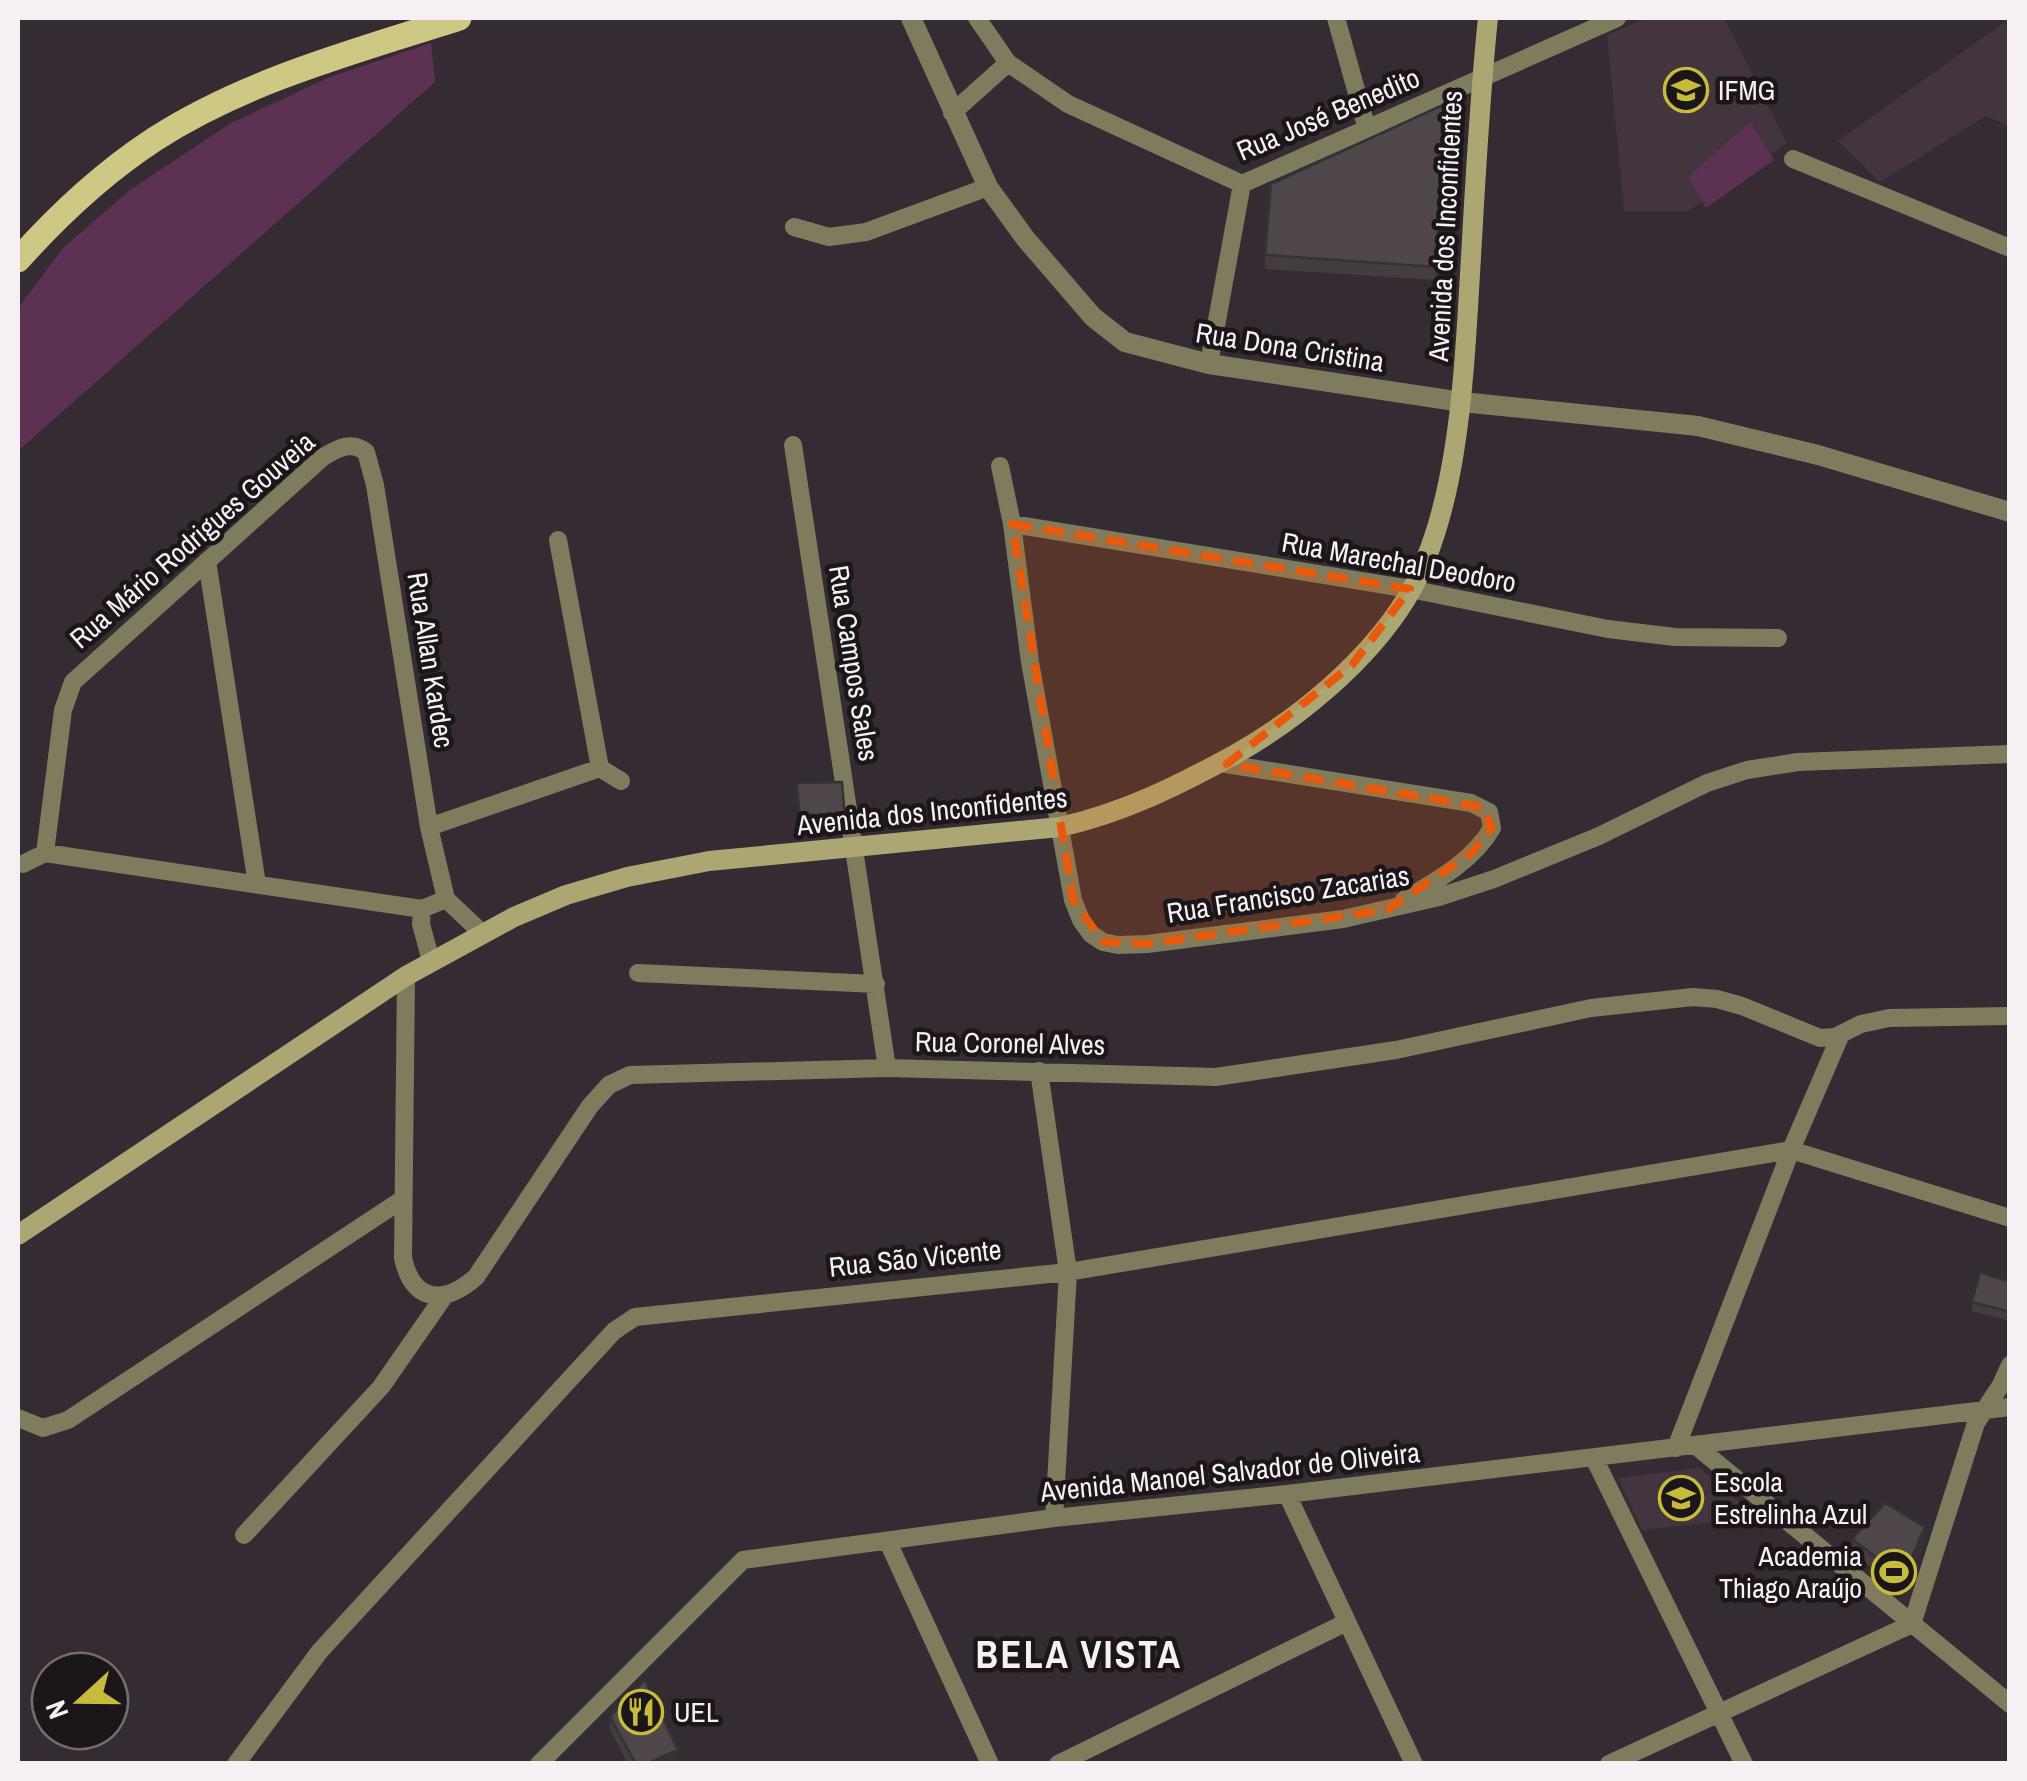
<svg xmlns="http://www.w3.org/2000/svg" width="2027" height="1781" viewBox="0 0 2027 1781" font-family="'Archivo Narrow',sans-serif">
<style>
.built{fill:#42353e}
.green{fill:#5c3152}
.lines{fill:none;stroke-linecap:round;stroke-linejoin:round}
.minor{stroke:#7e7c5c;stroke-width:18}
.tertiary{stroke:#7e7c5c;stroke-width:20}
.secondary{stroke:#aba773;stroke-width:20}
.primary{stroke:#cec885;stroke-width:25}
.wall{fill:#443c41}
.shaded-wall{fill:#373135}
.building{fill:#4f464c;stroke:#373135;stroke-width:2.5}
.marked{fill:#e8590c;fill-opacity:0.2;stroke:#e8590c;stroke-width:8;stroke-dasharray:20 12;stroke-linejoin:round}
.labels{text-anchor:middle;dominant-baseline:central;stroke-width:9;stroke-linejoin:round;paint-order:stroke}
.poi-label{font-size:28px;fill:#f6f0f4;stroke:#1a1619;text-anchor:start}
.street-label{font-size:28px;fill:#f6f0f4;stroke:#1a1619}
.district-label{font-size:38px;font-weight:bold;letter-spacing:2.5px;fill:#f6f0f4;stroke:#1a1619}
</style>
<rect width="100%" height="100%" fill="#342c32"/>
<path class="built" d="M1646 18H1724L1787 143 1688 211H1624L1607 35Z
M2009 19V126L1986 116 1880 182 1838 141Z
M1700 1468 1757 1517 1642 1530 1618 1478Z"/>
<path class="green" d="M431 43 435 82 18 451V308L64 247 130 190 231 123 330 77Z
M1750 122 1774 160 1706 208 1688 177Z"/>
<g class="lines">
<path class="minor" d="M977 18 1008 63 1068 104 1242 184 1617 18
M1336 18 1367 129
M952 113 1008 63
M1793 159 2010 248
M794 227 829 237 866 232 988 187
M1209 364 1242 184
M793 445 887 1068
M1000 466 1012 524 1030 662 1073 900 1081 920 1091 934 1103 942 1118 945 1147 944 1343 919 1439 897 1494 879 1599 836 1707 783 1747 770 1798 762 2010 754
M1012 524 1410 589 1608 629 1675 637 1778 638
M558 540 600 768 621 781
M207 561 257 884
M1220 763 1471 803 1489 812 1492 828C1473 861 1436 881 1404 900
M429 827 600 768
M45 853 63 710 73 682 323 457C337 449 351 440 366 452L375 485 429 827 446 899
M23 864 45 853 422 909
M431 961 421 924 422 909 446 899 483 934
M638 973 876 984
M406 976 403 1258C413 1303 444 1305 476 1277L590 1106 609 1085 630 1075 887 1068 1216 1077 1396 1050 1591 1008 1693 997 1717 999 1742 1006 1820 1038 1835 1037 1861 1024 1889 1018 2010 1016
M1039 1071 1068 1272 1054 1518
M18 1418 43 1428 68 1420 403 1199
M1695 1445 2010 1704
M1676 1448 1791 1150 1841 1034
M1594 1458 1744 1764
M1287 1494 1414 1764
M244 1535 381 1387 445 1295
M888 1542 990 1764
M236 1764 320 1651 614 1331 635 1317 1068 1272 1791 1150 2010 1218
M539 1764 743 1560 1054 1518 1287 1494 2010 1407
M1058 1764 1347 1622
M1609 1764 1912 1624 1976 1423 2001 1385 2010 1365"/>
<path class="tertiary" d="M911 18 988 187 1025 238 1093 317 1125 342 1209 364 1462 402 1698 426 1818 455 2010 512"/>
<path class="secondary" d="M18 1235 406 976 514 917 566 895 627 877 709 861 1060 827C1123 813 1177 786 1234 755 1298 719 1367 662 1406 599 1459 513 1464 373 1470 274 1475 189 1479 103 1488 18"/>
<path class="primary" d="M18 260C59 214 103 173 155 139 246 80 357 51 459 18"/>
</g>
<path class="wall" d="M1447 117 1436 280 1265 269V255Z
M797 783 845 819V832L800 836Z
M2010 1282V1321L1972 1311V1302Z
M1852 1539 1925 1541 1903 1591 1852 1553Z
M610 1717 678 1764H628L610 1730Z"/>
<path class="shaded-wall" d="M1925 1527V1541L1903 1591V1578Z
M678 1750V1764H646Z"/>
<path class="building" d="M1447 103 1436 267 1265 255 1271 184Z
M842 782 845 819 800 823 797 783Z
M1980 1272 2010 1282V1312L1972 1302Z
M1885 1503 1925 1527 1903 1578 1852 1539Z
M645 1680 678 1750 646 1764H636L610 1717Z"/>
<path class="marked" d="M1012 524 1410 589 1352 665 1227 764 1483 807 1492 828 1472 853 1387 910 1147 944 1103 942 1073 900Z"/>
<defs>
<symbol id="university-ring" viewBox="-11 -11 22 22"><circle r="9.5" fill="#1a1619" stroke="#c7bb3b" stroke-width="1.5"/><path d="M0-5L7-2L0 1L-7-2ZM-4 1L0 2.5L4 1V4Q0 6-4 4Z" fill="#c7bb3b"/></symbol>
<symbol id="school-ring" viewBox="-11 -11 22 22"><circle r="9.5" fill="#1a1619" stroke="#c7bb3b" stroke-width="1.5"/><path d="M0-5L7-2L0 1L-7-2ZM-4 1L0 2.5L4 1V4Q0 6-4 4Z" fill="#c7bb3b"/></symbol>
<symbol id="stadium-ring" viewBox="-11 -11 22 22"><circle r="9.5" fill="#1a1619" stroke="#c7bb3b" stroke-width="1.5"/><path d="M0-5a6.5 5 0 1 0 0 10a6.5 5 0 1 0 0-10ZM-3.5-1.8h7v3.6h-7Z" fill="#c7bb3b"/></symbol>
<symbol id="restaurant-ring" viewBox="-11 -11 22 22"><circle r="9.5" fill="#1a1619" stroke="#c7bb3b" stroke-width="1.5"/><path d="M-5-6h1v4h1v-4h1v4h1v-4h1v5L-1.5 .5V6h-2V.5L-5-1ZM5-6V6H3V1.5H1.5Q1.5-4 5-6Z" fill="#c7bb3b"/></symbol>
</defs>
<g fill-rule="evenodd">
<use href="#university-ring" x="1661" y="65" width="50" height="50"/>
<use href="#school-ring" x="1656" y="1473" width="50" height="50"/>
<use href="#stadium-ring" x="1869" y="1547" width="50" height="50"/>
<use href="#restaurant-ring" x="616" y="1687" width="50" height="50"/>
</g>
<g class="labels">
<g class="poi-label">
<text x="1718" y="90">IFMG</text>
<text x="1714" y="1482">Escola<tspan x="1714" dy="32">Estrelinha Azul</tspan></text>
<text x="1862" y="1556" text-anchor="end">Academia<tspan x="1862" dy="32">Thiago Araújo</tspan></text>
<text x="674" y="1712">UEL</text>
</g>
<g class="street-label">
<text transform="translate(1328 114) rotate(-23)">Rua José Benedito</text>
<text transform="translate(1445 226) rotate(-87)">Avenida dos Inconfidentes</text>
<text transform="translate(1290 347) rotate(9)">Rua Dona Cristina</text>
<text transform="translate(192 540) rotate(-41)">Rua Mário Rodrigues Gouveia</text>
<text transform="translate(1399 562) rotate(10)">Rua Marechal Deodoro</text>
<text transform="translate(431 660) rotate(81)">Rua Allan Kardec</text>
<text transform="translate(854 663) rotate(81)">Rua Campos Sales</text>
<text transform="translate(932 811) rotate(-6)">Avenida dos Inconfidentes</text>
<text transform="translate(1288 894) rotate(-9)">Rua Francisco Zacarias</text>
<text transform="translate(1010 1043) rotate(1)">Rua Coronel Alves</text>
<text transform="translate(915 1258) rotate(-6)">Rua São Vicente</text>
<text transform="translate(1230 1472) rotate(-6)">Avenida Manoel Salvador de Oliveira</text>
</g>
<g class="district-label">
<text x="1079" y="1654">BELA VISTA</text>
</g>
</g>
<rect width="2027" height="1781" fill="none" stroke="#f6f0f4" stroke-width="40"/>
<g transform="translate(80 1701) rotate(249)"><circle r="48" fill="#1a1619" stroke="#726d71" stroke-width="2.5"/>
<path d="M0-8L18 38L0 25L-18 38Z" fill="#c7bb3b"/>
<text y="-15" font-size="28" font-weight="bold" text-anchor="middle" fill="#f6f0f4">N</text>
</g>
</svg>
